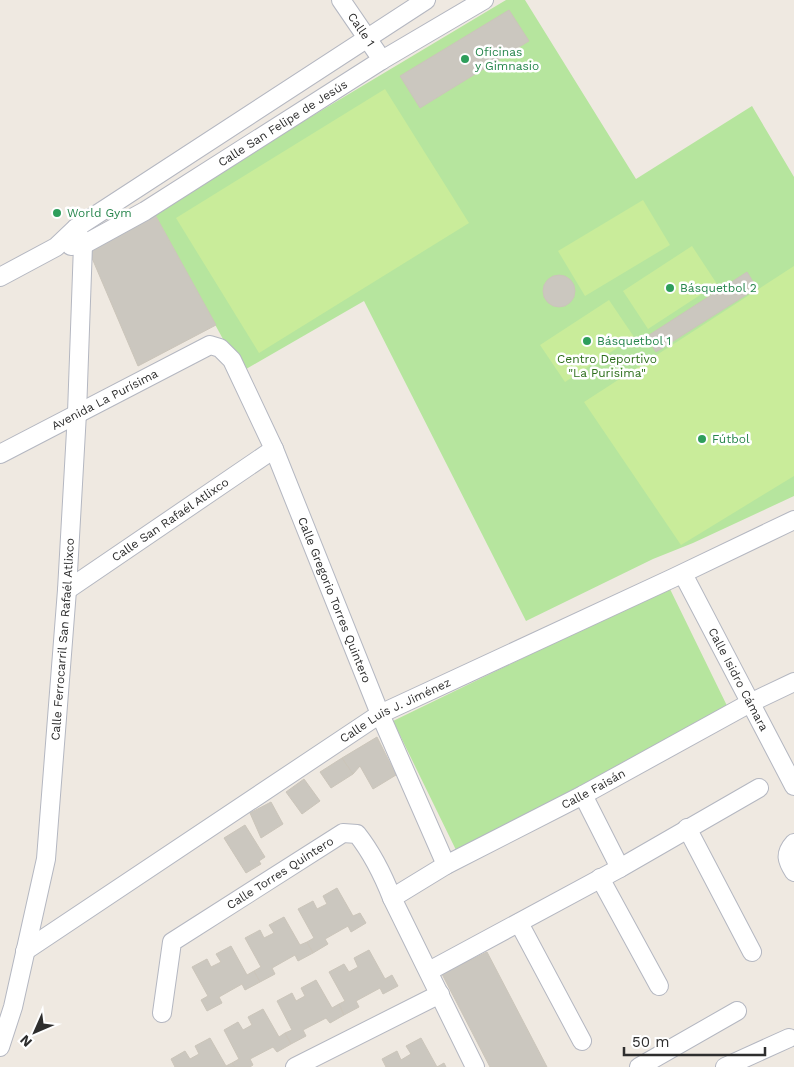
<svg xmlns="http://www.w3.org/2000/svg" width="794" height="1067" viewBox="0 0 794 1067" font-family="'Work Sans',sans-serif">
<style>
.green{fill:#b6e59e}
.pitch{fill:#c9ec9a}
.building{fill:#cbc7bf;stroke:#cbc5ba}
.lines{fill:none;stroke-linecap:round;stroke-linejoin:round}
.street-casing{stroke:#b4b7c1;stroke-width:20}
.street{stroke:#fff;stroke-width:18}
.leisure-dot{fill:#2e9e5b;stroke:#fff;stroke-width:2}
.labels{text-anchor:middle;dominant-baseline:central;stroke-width:5;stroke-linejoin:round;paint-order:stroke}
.street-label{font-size:12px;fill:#2e2e2e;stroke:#fff}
.leisure-label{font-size:12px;fill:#27864d;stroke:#fff;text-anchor:start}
.park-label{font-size:12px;fill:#2c6e1b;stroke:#fff}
</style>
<rect width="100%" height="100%" fill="#efe9e1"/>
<path class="green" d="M506 0H525L636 179 752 106 794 177V496L693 543 653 559 526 621 364 301 241 372 153 211Z
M669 587 732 716 456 850 393 721Z"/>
<path class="pitch" d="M385 89 469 223 259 353 176 218Z
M643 200 670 245 585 296 558 251Z
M692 246 717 284 648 329 623 291Z
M794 266V476L681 545 584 402Z
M609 300 634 337 565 382 540 345Z"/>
<path class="building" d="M509 10 529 41 420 108 400 76Z
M153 211 216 325 138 366 89 251Z
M747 272 757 288 656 352 646 337Z
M543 291a16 16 0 1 1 32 0a16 16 0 1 1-32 0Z
M377 737 396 775 373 789 360 766 353 774 342 758Z
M342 758 353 774 331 788 320 772Z
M304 779 320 801 302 814 286 792Z
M271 802 283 824 261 838 250 813Z
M245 825 265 857 259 861 261 864 246 873 224 838Z
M337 888 353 916 360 913 366 923 351 932 348 926 325 939 328 944 313 953 307 942 314 938 298 909 313 901 317 909 327 904 323 896Z
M284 917 300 945 307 942 313 953 298 961 295 955 272 968 275 974 260 982 254 971 261 967 245 938 260 930 264 938 274 933 269 925Z
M231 946 247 975 254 971 260 982 245 990 242 984 219 997 222 1003 207 1011 201 1000 208 996 192 967 207 959 211 967 221 962 216 954Z
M369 950 385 979 392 975 398 986 383 994 380 988 356 1001 359 1007 344 1015 339 1004 345 1001 329 972 344 964 349 972 358 967 354 958Z
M487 952 547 1067H490L442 974Z
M316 980 332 1008 339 1004 344 1015 330 1023 326 1018 303 1030 306 1036 291 1044 285 1033 292 1030 277 1001 292 993 296 1001 305 996 301 988Z
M263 1009 279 1037 285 1033 291 1044 277 1052 273 1047 250 1059 253 1065 250 1067H235L232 1063 239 1059 224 1030 238 1022 243 1030 252 1025 248 1017Z
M210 1038 226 1066 232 1063 235 1067H175L171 1059 185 1051 190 1059 199 1054 195 1046Z
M421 1038 437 1067 444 1063 446 1067H386L382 1059 397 1051 401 1060 411 1054 406 1046Z"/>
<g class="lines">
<defs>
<g id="street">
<path id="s1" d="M341 0 382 60"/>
<path id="s2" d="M71 246 83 245 145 211 382 60 484 0"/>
<path d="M0 277 56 247 76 228 426 0"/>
<path id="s3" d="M0 454 210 345 220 348 232 360 274 449 380 714 446 865"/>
<path id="s4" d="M683 574 794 786"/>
<path id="s5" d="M67 590 274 449"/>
<path d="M583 795 620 868"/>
<path d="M687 828 752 952"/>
<path d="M794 843C784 854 787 861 794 872"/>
<path d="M600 878 659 986"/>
<path id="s6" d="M392 898 446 865 583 795 750 703 794 682"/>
<path d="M519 923 582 1041"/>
<path id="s7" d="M25 951 380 714 673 578 794 520"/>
<path d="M429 971 620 868 759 788"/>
<path id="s8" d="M162 1013 172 942 343 833 357 834C372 853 383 875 392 898L475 1067"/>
<path id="s9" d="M0 1047 13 1007 46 859 67 590 77 413 83 245 76 228"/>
<path d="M295 1067 440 994"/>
<path d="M639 1067 737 1011"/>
<path d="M725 1067 789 1038"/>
</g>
</defs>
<use href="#street" class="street-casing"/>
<use href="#street" class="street"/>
</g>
<g class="leisure-dot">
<circle cx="465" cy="59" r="5"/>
<circle cx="57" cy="213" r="5"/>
<circle cx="670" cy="288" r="5"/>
<circle cx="587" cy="341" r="5"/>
<circle cx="702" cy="439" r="5"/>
</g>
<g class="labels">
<g class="street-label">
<text stroke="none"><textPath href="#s1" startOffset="36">Calle 1</textPath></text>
<text stroke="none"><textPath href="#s2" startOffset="246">Calle San Felipe de Jesús</textPath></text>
<text stroke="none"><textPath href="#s3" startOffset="118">Avenida La Purísima</textPath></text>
<text stroke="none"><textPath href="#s5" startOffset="125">Calle San Rafaél Atlixco</textPath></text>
<text stroke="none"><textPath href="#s3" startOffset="525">Calle Gregorio Torres Quintero</textPath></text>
<text stroke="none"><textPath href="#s9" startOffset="414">Calle Ferrocarril San Rafaél Atlixco</textPath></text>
<text stroke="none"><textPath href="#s4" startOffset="119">Calle Isidro Cámara</textPath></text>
<text stroke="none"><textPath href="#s7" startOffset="442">Calle Luis J. Jiménez</textPath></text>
<text stroke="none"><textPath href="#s6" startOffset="229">Calle Faisán</textPath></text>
<text stroke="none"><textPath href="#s8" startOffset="200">Calle Torres Quintero</textPath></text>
</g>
<g class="leisure-label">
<text x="475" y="52">Oficinas<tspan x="475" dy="14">y Gimnasio</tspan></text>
<text x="67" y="213">World Gym</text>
<text x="680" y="288">Básquetbol 2</text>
<text x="597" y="341">Básquetbol 1</text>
<text x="712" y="439">Fútbol</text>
</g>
<g class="park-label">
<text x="607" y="359">Centro Deportivo<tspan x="607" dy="14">"La Purisima"</tspan></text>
</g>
</g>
<g transform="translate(35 1032) rotate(225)" stroke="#ffffff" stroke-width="4" paint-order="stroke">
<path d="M0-4L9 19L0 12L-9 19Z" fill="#2e2e2e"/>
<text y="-8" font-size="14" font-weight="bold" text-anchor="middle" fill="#2e2e2e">N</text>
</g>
<path d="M624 1047v8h141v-8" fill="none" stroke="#2e2e2e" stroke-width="2.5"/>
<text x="632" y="1047" font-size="15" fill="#2e2e2e" stroke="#ffffff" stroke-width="4" paint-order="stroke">50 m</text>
</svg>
